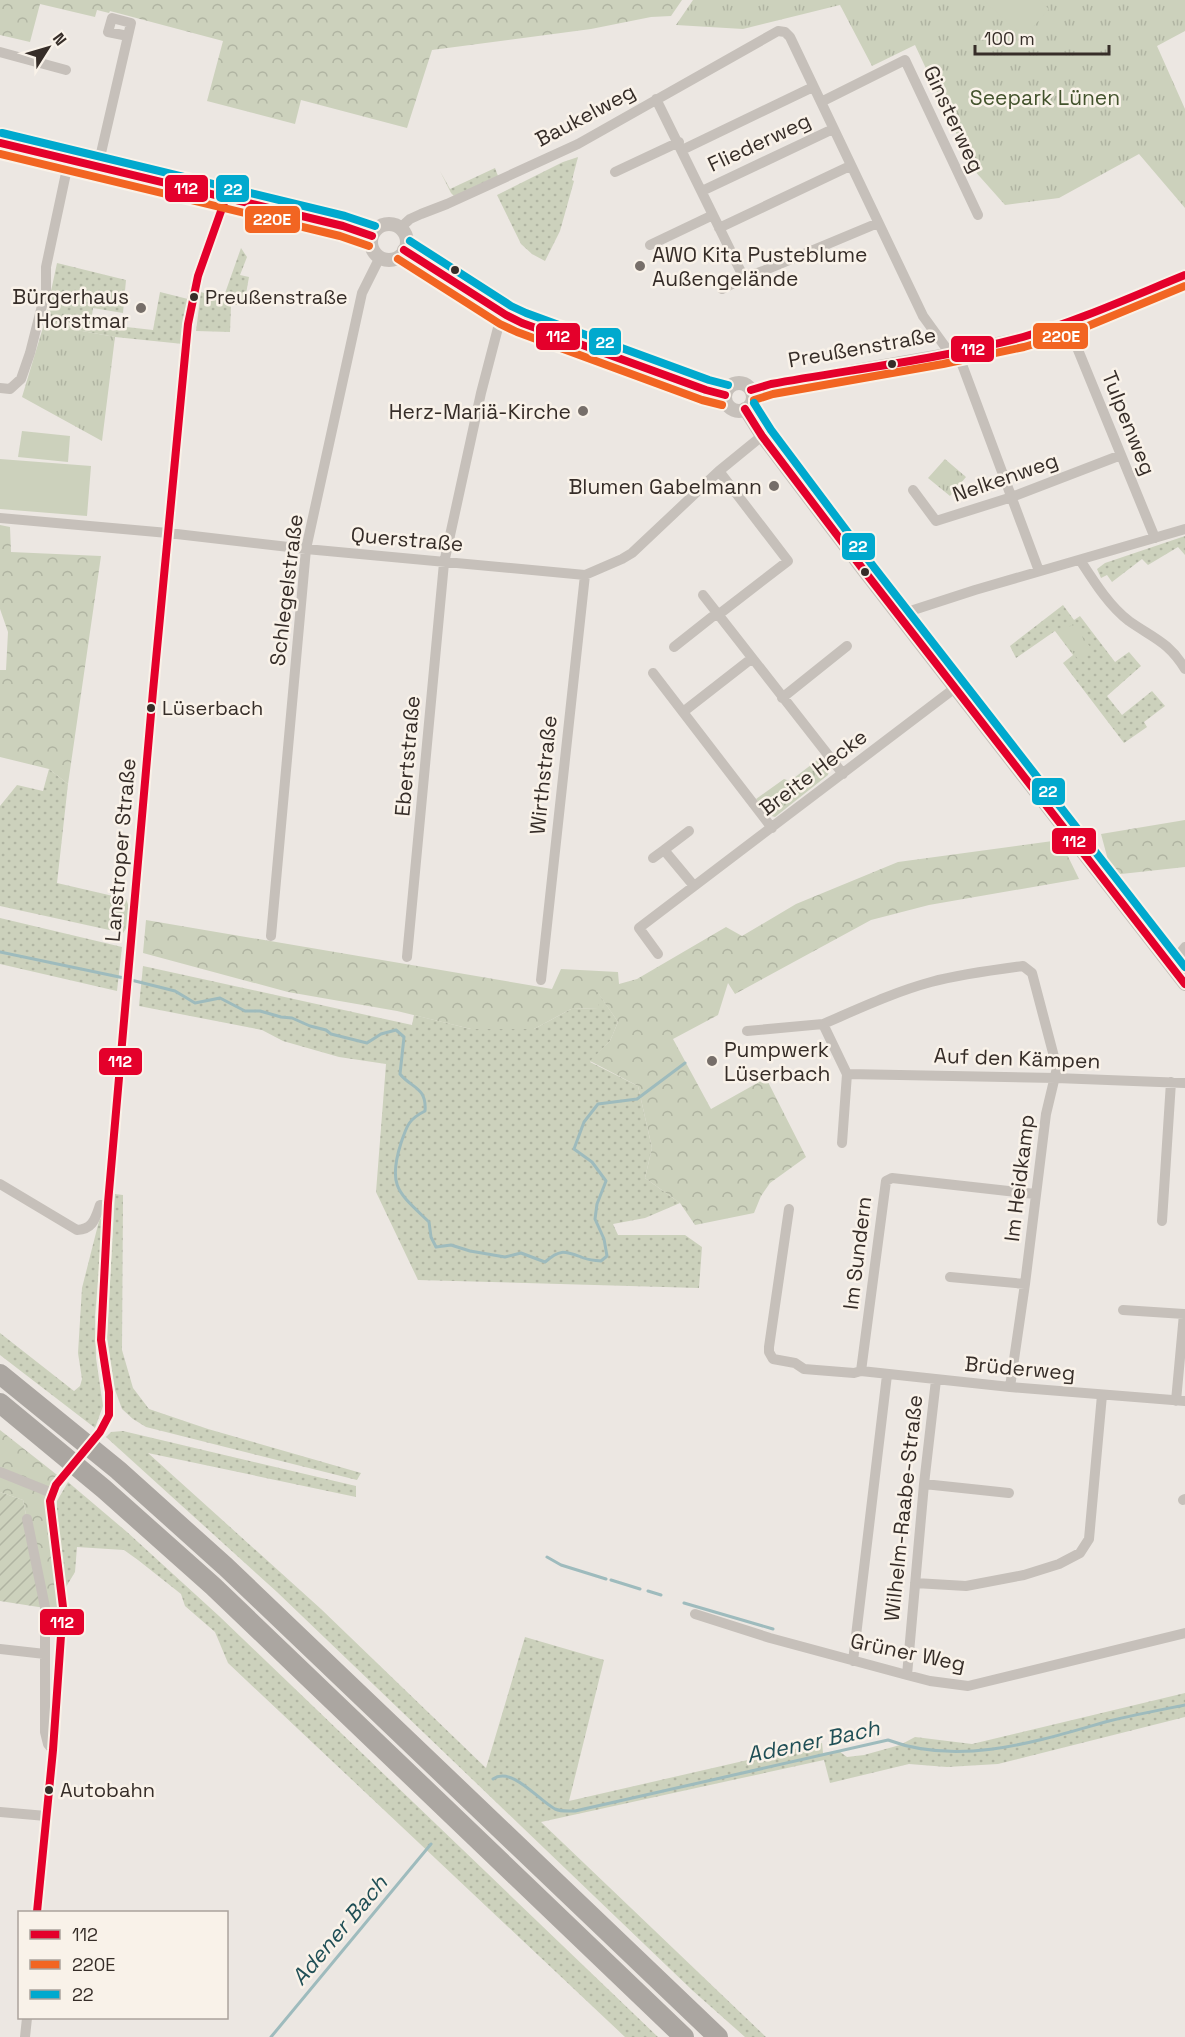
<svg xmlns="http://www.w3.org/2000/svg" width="1185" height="2037" viewBox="0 0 1185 2037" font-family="'Space Grotesk',sans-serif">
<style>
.grass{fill:url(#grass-dots)}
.forest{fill:url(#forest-crowns)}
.park{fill:url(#park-tufts)}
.garden{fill:url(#garden-furrows)}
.pitch{fill:#ccd1bc}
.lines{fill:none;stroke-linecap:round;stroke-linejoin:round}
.stream{stroke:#9ebbbd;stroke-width:3}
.minor{stroke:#c6c0ba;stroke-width:10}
.tertiary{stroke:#c6c0ba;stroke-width:14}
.motorway{stroke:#aba6a1;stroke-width:20}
.minor-bridge{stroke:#c6c0ba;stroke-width:10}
.bus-1-casing{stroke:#f9f2e9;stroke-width:12}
.bus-2-casing{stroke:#f9f2e9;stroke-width:12}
.bus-3-casing{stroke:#f9f2e9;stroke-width:12}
.bus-1{stroke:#e4002b;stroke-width:8}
.bus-2{stroke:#f26522;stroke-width:8}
.bus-3{stroke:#00a9ce;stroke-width:8}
.poi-dot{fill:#766e69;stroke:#f9f2e9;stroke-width:2}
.bus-dot{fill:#362d28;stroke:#f9f2e9;stroke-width:2}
.labels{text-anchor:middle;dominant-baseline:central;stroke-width:5;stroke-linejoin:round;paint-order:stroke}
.bus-label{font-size:20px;fill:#362d28;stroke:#f9f2e9;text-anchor:start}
.park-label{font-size:21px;fill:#43532d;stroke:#f9f2e9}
.street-label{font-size:21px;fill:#362d28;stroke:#f9f2e9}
.poi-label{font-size:21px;fill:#362d28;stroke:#f9f2e9;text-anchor:end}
.water-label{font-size:22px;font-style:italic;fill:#204f56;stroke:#f9f2e9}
.line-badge{stroke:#f9f2e9;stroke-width:2}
.badge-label{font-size:16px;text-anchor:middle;font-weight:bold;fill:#fff}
</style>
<defs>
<pattern id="grass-dots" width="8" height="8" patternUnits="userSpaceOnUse" patternTransform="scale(1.5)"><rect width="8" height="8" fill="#ccd1bc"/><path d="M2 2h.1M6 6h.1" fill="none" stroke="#b0b4a2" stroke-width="1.8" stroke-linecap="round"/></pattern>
<pattern id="forest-crowns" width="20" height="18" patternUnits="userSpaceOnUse" patternTransform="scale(1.5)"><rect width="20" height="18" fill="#ccd1bc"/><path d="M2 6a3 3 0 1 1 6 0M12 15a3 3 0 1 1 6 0" fill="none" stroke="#b0b4a2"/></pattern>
<pattern id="park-tufts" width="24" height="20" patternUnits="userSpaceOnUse" patternTransform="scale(1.5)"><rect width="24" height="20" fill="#ccd1bc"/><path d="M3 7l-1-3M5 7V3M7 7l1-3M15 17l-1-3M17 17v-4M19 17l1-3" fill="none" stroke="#b0b4a2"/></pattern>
<pattern id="garden-furrows" width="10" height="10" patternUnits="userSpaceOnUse" patternTransform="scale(1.5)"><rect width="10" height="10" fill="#ccd1bc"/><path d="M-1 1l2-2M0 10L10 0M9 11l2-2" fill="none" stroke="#b0b4a2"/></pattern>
</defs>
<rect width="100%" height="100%" fill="#ece7e2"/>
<path class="grass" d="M578 157 572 180 574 181 560 231 545 261 532 254 521 244 497 195 563 162Z
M495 168 498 176 454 196 451 193 440 171 450 189Z
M241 248 247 257 240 275 249 277 244 305H231L230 332 196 331 201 292 223 299Z
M57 263 126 280 123 313 93 308 91 323 153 330 160 292 188 299 183 344 115 337 44 324Z
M1185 536V555L1178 547 1148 565 1142 559 1112 582 1107 575 1101 578 1097 569 1105 563Z
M1063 605 1074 620 1080 616 1115 662 1129 652 1141 666 1107 696 1122 715 1152 691 1165 706 1144 722 1147 727 1124 743 1063 663 1073 655 1055 631 1016 658 1010 646Z
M49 769 68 784 57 883 126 899 133 918 123 933 0 906V806L17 785 43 791Z
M0 918 122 947 117 991 0 964Z
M143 966 412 1025 414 1015 471 1029H534L571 1009 598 1008 595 988 618 1022 610 1041 590 1062 638 1086 652 1148 645 1178 680 1203 645 1218 613 1224 618 1235H685L702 1247 699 1288 418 1280 376 1192 386 1064 339 1057 283 1041 262 1030 139 1006Z
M115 1194 123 1195 122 1350 133 1388 149 1409 208 1429 361 1473 357 1480 146 1427 133 1419 122 1409 115 1390 107 1337Z
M102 1217 103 1223 95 1316 96 1358 103 1406 95 1428 0 1355V1333L74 1391 80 1386 82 1379 78 1353 82 1288 99 1221Z
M123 1431 356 1486V1497L148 1453 321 1609 486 1768 525 1637 604 1660 569 1801 822 1743 823 1753 839 1751 847 1757 864 1755 900 1745 915 1737 972 1744 1185 1693V1717L998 1764 947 1767 909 1764 830 1783 824 1760 541 1822 766 2037H745L692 1990 277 1592 106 1437 111 1432Z
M68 1482 127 1532 219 1616 658 2037H625L228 1663 215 1632 185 1606 181 1594 138 1560 124 1550 77 1547 75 1572 66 1587 56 1519 57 1501Z"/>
<path class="forest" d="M0 0H682L671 16 651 17 591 29 432 50 407 128 301 100 295 124 207 101 223 41 110 11 109 13 97 10 95 17 40 4 30 42 0 35Z
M0 525 10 527 11 552 101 556 68 784 49 769 0 757V670H6L8 632 0 609Z
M1185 820V867L1112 875 1101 834Z
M1060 840 1079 879 929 905 871 920 735 994 728 983 718 1015 673 1039 711 1109 766 1078 806 1157 770 1183 761 1196 754 1213 695 1225 680 1203 645 1178 652 1148 638 1086 590 1061 610 1041 618 1022 596 990 599 1008 571 1009 534 1029H471L397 1011 288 992 143 953 146 920 552 989 561 969 618 972 619 984 637 979 726 927 742 936 796 904 898 862Z
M0 1430 61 1478 52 1492 62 1610 45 1608 23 1500 0 1492Z"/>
<path class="park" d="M693 0H1185V31L1157 46 1185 109V208L1139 154 1059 198 1005 205 973 169 915 45 872 66 840 5 743 29 676 25Z
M44 324 115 337 102 441 22 397Z
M945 459 966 477 950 496 928 478Z
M1073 624 1091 648 1078 659 1059 635Z
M820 758 829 770 828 775 775 817 768 815 756 799 784 779 790 781Z"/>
<path class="garden" d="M0 1492 23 1500 45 1608 0 1601Z"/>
<path class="pitch" d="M983 0H1039L1049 9 1024 37Z
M22 431 70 436 68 462 18 457Z
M0 459 91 466 87 516 0 509Z"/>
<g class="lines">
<path class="stream" d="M0 952 124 978
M131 980 175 991 195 1003 220 998 245 1011H260L281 1017 292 1018 310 1026 326 1030 331 1034 367 1043 381 1034 396 1030 404 1037 400 1074C411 1088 427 1087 425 1111 409 1119 407 1125 401 1143 387 1187 399 1193 429 1222L431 1237 436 1247 451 1245 470 1251 505 1257 521 1253 545 1262C560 1249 564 1251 581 1257 587 1260 594 1260 601 1261L607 1256 604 1239 595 1219 597 1204 606 1181 592 1162 574 1149 584 1122 598 1104 637 1099 685 1063
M547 1557 561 1565 606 1579
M611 1580 640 1589
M648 1591 661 1595
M684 1603 773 1629
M493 1779C512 1766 538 1800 555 1809 562 1812 568 1811 575 1811L888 1740C960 1767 1038 1741 1109 1721 1134 1715 1160 1710 1185 1705
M271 2037 431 1844"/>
<path class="minor" d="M0 52 66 70
M656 99 740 270 744 275
M821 102 905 60 978 215
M682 150 813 87
M98 166 128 36 108 32 112 18 131 23 128 36
M615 172 679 142
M702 191 833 129
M400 228 410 219 421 214 447 204 578 144 778 31 785 32 790 37 923 316 949 352
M719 228 850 166
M650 245 713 215
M722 289 738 281 744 275 749 276 763 271 878 223
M1067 323 1155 538
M957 351 1039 571
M0 388 10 389 21 379 30 353 46 290V267L69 159
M751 390 771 384 941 354 1021 337 1067 323 1185 275
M913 490 936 521 1012 497 1121 455
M0 518 168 533 306 549 585 575 622 559 632 553 719 471 762 436
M1080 560C1093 580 1109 606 1129 621 1153 638 1169 642 1185 669
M703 595 843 774
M718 615 788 561 719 471
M898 615 975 590 1185 529
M674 647 717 613
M653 673 772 828
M782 698 847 646
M683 712 751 659
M664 850 689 831
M653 858 664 850 694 886
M271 936 306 549 362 293 380 257
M1185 947 1181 952 1185 960
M658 954 639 928 955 688
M407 957 444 563 481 393 499 324 506 315
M541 980 585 575
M823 1024C858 1009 894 992 931 982 961 974 992 970 1023 966L1032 973 1057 1068 1046 1114 1025 1284 1010 1387
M747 1031 823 1024 847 1074 842 1143
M847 1074 1056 1078 1185 1083
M0 1184 77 1230C93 1229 95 1219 100 1205L108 1203
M789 1209 769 1347V1352L773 1359 795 1363 804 1369 854 1373 861 1371 1010 1387 1185 1401
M1162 1221 1171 1082
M950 1277 1025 1284
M1123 1310 1184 1314 1176 1401
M861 1371 886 1181 892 1178 1035 1194
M100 1432 109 1415 110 1404 101 1340 108 1203 153 691 188 324C193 280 211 239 226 197
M0 1472 52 1493
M924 1484 1009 1493
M1183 1500 1185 1499
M27 1519 45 1607V1732L48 1744 53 1750
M915 1583 966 1586 1024 1575 1059 1564 1080 1553 1089 1539 1102 1395
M695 1614 770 1638 907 1675 930 1681 968 1686 1185 1633
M0 1649 45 1654
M853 1661 887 1375
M907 1675 924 1484 936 1380
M0 1812 46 1816
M37 1912 53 1750 63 1607 50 1501 56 1485 62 1477
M25 2037 27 2018"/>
<path class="tertiary" d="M0 143 343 226 372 236
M371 242a18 18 0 1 1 36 0a18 18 0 1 1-36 0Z
M404 250 506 315 522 323 706 390 725 395
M725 397a14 14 0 1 1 28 0a14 14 0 1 1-28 0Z
M745 409 762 436 865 572 1185 984"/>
<path class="motorway" d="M0 1374 118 1470 226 1567 718 2037
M0 1403 104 1489 213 1586 684 2037"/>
<path class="minor-bridge" d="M62 1477 100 1432"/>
<defs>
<path id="bus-1" d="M0 143 343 226 372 236
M404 250 506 315 522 323 706 390 725 395
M751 390 771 384C854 369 941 359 1023 337 1078 321 1131 297 1185 275
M745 409 762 436 865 572 1185 984
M37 1912 53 1750 63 1607 50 1501 56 1485 100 1432 109 1415V1392L101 1340 108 1203 153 691 188 324 198 276 226 197"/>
<path id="bus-2" d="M0 154 340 236 369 246
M398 259 500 324 517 332 702 400 722 405
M754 400 773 394 943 364 1024 347 1071 333 1185 286"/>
<path id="bus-3" d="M2 133 345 216 375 226
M410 241 511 306 526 313 709 380 728 385
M754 403 771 430 873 566 1185 967"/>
</defs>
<use href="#bus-1" class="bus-1-casing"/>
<use href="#bus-2" class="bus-2-casing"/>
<use href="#bus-3" class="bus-3-casing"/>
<use href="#bus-1" class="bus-1"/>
<use href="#bus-2" class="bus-2"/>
<use href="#bus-3" class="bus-3"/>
</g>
<g class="poi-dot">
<circle cx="640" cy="266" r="6"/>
<circle cx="141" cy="308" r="6"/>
<circle cx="583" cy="411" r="6"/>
<circle cx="774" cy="486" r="6"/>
<circle cx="712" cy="1061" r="6"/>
</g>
<g class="bus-dot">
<circle cx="455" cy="270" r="5"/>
<circle cx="194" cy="297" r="5"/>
<circle cx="892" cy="364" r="5"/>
<circle cx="865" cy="572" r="5"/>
<circle cx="151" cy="708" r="5"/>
<circle cx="49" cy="1790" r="5"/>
</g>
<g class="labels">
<g class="bus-label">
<text x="205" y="297">Preußenstraße</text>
<text x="162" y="708">Lüserbach</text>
<text x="60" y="1790">Autobahn</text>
</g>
<g class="park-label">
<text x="1045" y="97">Seepark Lünen</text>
</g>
<g class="street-label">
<text transform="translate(585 115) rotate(-28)">Baukelweg</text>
<text transform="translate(954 119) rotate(65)">Ginsterweg</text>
<text transform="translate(759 142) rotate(-25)">Fliederweg</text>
<text transform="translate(862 347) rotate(-10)">Preußenstraße</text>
<text transform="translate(1129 423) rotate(68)">Tulpenweg</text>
<text transform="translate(1005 477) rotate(-19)">Nelkenweg</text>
<text transform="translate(407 539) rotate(5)">Querstraße</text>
<text transform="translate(286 590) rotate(-83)">Schlegelstraße</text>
<text transform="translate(407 756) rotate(-85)">Ebertstraße</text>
<text transform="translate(813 772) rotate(-37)">Breite Hecke</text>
<text transform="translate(543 775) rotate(-84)">Wirthstraße</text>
<text transform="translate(120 850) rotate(-85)">Lanstroper Straße</text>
<text transform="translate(1017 1058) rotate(2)">Auf den Kämpen</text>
<text transform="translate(1019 1178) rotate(-83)">Im Heidkamp</text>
<text transform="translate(857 1253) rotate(-83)">Im Sundern</text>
<text transform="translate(1020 1368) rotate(5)">Brüderweg</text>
<text transform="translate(903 1508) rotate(-84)">Wilhelm-Raabe-Straße</text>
<text transform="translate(908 1652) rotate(12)">Grüner Weg</text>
</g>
<g class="poi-label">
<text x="652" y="254" text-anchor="start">AWO Kita Pusteblume<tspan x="652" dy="24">Außengelände</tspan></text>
<text x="129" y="296">Bürgerhaus<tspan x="129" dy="24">Horstmar</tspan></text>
<text x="571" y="411">Herz-Mariä-Kirche</text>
<text x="762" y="486">Blumen Gabelmann</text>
<text x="724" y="1049" text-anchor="start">Pumpwerk<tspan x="724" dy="24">Lüserbach</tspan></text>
</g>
<g class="water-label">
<text transform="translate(813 1741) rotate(-12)">Adener Bach</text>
<text transform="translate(339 1930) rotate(-50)">Adener Bach</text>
</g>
</g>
<g class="line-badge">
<rect x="164" y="174" width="45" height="29" rx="6" fill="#e4002b"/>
<rect x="215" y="174" width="35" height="29" rx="6" fill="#00a9ce"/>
<rect x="244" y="205" width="57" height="29" rx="6" fill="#f26522"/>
<rect x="1032" y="322" width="57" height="28" rx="6" fill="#f26522"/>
<rect x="535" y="322" width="46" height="29" rx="6" fill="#e4002b"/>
<rect x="588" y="327" width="34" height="29" rx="6" fill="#00a9ce"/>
<rect x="950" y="335" width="45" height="28" rx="6" fill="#e4002b"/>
<rect x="841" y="532" width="35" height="29" rx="6" fill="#00a9ce"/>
<rect x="1031" y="777" width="35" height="29" rx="6" fill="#00a9ce"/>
<rect x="1051" y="827" width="46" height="28" rx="6" fill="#e4002b"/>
<rect x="98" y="1047" width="45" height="29" rx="6" fill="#e4002b"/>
<rect x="39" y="1608" width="46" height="28" rx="6" fill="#e4002b"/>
</g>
<g class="badge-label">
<text x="186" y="194">112</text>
<text x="233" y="195">22</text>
<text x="272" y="225">220E</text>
<text x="1061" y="342">220E</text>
<text x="558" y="342">112</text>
<text x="605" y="348">22</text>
<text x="973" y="355">112</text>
<text x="858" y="552">22</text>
<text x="1048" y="797">22</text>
<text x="1074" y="847">112</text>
<text x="120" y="1067">112</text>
<text x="62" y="1628">112</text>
</g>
<rect x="18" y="1911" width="210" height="108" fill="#f9f2e9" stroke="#aba39c" stroke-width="1.5"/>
<rect x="30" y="1930" width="30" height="9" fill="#e4002b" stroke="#aba39c" stroke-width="1.5"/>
<text x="72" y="1941" font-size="18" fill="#362d28">112</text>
<rect x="30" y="1960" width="30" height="9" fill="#f26522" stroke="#aba39c" stroke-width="1.5"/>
<text x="72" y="1971" font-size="18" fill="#362d28">220E</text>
<rect x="30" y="1990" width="30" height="9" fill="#00a9ce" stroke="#aba39c" stroke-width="1.5"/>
<text x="72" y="2001" font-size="18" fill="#362d28">22</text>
<g transform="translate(48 48) rotate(53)" stroke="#f9f2e9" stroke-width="4.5" paint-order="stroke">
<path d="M0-4.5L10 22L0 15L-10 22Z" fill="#362d28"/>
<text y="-9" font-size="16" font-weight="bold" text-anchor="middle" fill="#362d28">N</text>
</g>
<path d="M975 45v9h134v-9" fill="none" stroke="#362d28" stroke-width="3"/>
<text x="984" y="45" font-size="18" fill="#362d28" stroke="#f9f2e9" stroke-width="4.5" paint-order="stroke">100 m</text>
</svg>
